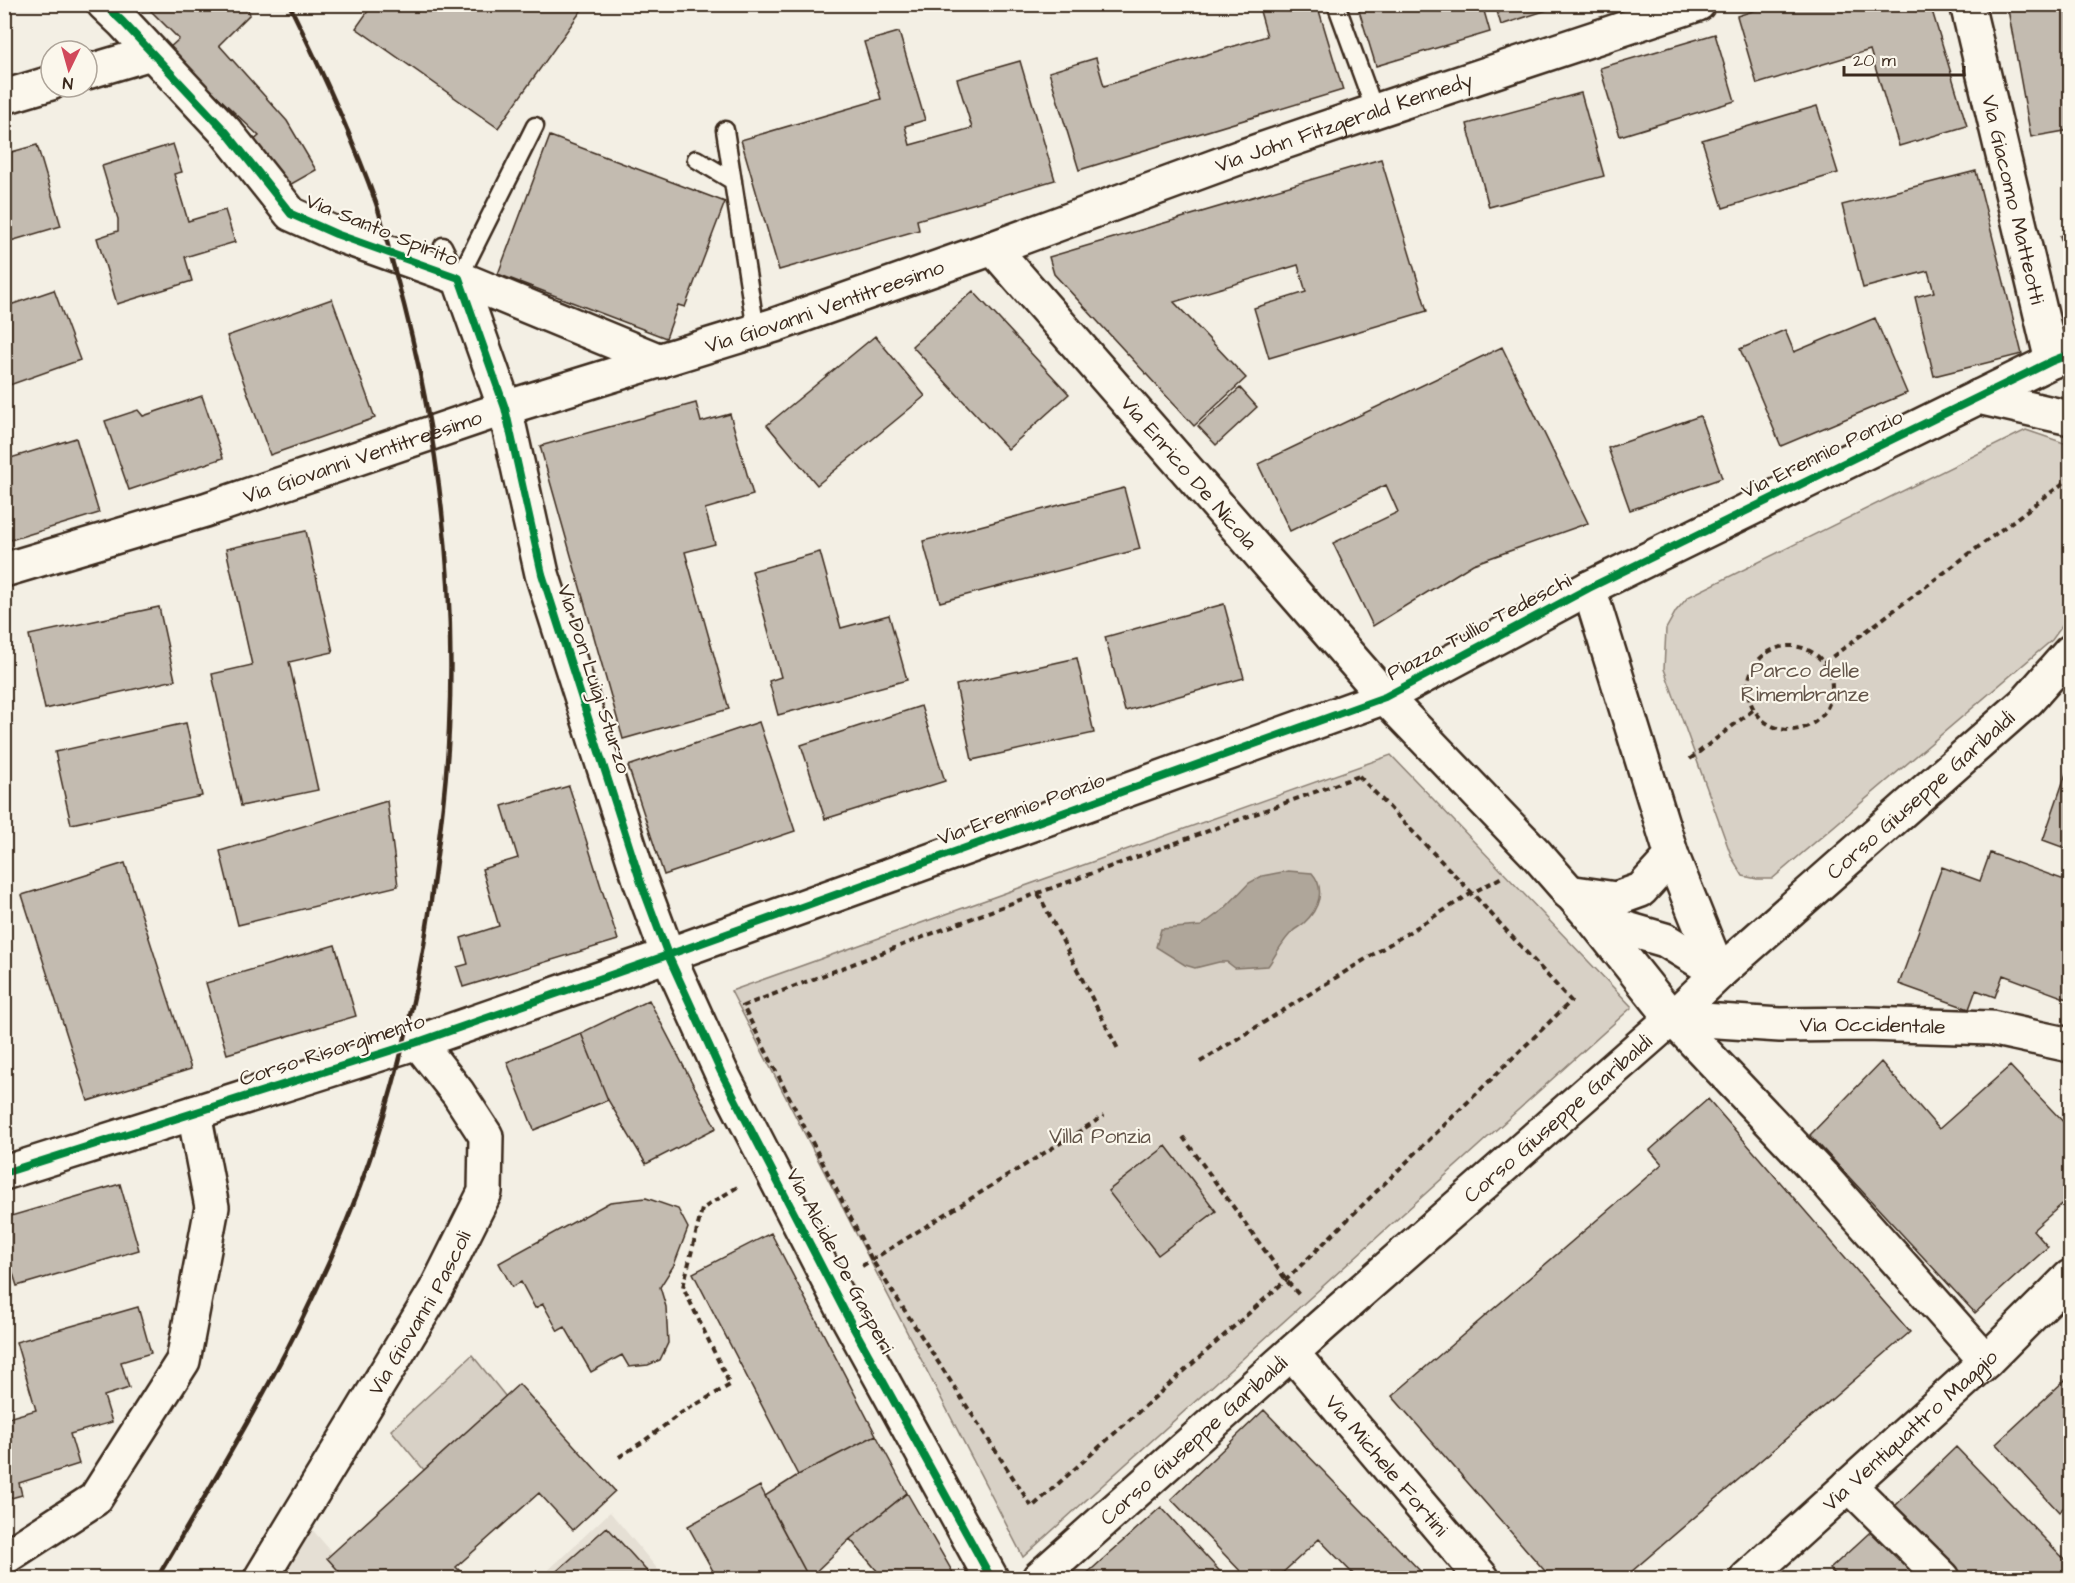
<svg xmlns="http://www.w3.org/2000/svg" width="2075" height="1583" viewBox="0 0 2075 1583" font-family="'Architects Daughter',sans-serif">
<style>
.built{fill:#e5dfd4}
.green{fill:#d8d1c6;stroke:#8a7e72;stroke-width:1.5}
.water{fill:#afa69a;stroke:#817468;stroke-width:1.5}
.building{fill:#c3bbb0;stroke:#3b2a1e;stroke-width:1.5}
.lines{fill:none;stroke-linecap:round;stroke-linejoin:round}
.service-casing{stroke:#3b2a1e;stroke-width:21}
.minor-casing{stroke:#3b2a1e;stroke-width:38}
.tertiary-casing{stroke:#3b2a1e;stroke-width:38}
.secondary-casing{stroke:#3b2a1e;stroke-width:38}
.path{stroke:#3b2a1e;stroke-width:4;stroke-dasharray:6 4.5;stroke-linecap:butt}
.service{stroke:#fbf7ec;stroke-width:16}
.minor{stroke:#fbf7ec;stroke-width:33}
.tertiary{stroke:#fbf7ec;stroke-width:33}
.secondary{stroke:#fbf7ec;stroke-width:33}
.rail{stroke:#3b2a1e;stroke-width:4.5}
.cycleway-casing{stroke:#fbf7ec;stroke-width:11}
.cycleway{stroke:#00873e;stroke-width:8}
.labels{text-anchor:middle;dominant-baseline:central;stroke-width:4.5;stroke-linejoin:round;paint-order:stroke}
.street-label{font-size:21px;fill:#3b2a1e;stroke:#fbf7ec}
.park-label{font-size:21px;fill:#625448;stroke:#fbf7ec}
</style>
<rect width="100%" height="100%" fill="#f3efe4"/>
<filter id="ink" filterUnits="userSpaceOnUse"><feTurbulence type="fractalNoise" baseFrequency=".0167" numOctaves="2"/><feDisplacementMap in="SourceGraphic" scale="12" xChannelSelector="R" yChannelSelector="G"/><feConvolveMatrix kernelMatrix="1 2 1 2 8 2 1 2 1" color-interpolation-filters="sRGB"/></filter>
<g filter="url(#ink)">
<path class="built" d="M610 1512 665 1578H540Z
M311 1528 354 1578H282Z"/>
<path class="green" d="M2026 430 2070 445V615L2052 640 1772 879H1757L1743 876 1732 858 1664 669 1666 629 1676 611 1688 597Z
M1391 755 1632 1007 1023 1557 731 991Z
M472 1355 506 1397 424 1470 391 1430Z"/>
<path class="water" d="M1288 871 1312 873C1326 889 1319 909 1304 923 1301 926 1296 928 1293 931 1282 941 1276 955 1268 966L1235 968 1227 962H1219L1195 968 1185 965 1156 947 1161 929 1201 926 1224 909 1249 883 1262 876Z"/>
<path class="building" d="M144 4H245L250 14 219 45 287 121 316 170 279 191 251 143 259 136 168 49 179 39Z
M373 4H586L498 128 356 28Z
M1258 4H1317L1343 90 1079 170 1049 72 1096 58 1104 86 1267 36Z
M1357 4H1482L1490 32 1376 66Z
M1495 4H1566L1501 25Z
M1775 4H1930L1967 126 1899 146 1870 50 1757 84 1737 16Z
M2007 4H2070V130L2031 137Z
M899 32 925 120 905 126 910 145 972 128 957 79 1020 61 1055 180 917 220 919 230 779 270 741 140 881 99 864 42Z
M1715 34 1735 101 1620 136 1600 68Z
M1581 93 1604 176 1489 207 1467 124Z
M1817 106 1838 173 1723 208 1702 140Z
M550 136 725 202 685 307 678 305 666 338 498 274Z
M173 144 182 172 174 174 188 221 225 210 235 242 185 257 192 281 117 304 97 238 118 231V219L102 166Z
M37 145 61 226 4 243V154Z
M1381 159 1427 311 1269 358 1254 308 1306 292 1298 265 1174 302 1246 378 1194 426 1054 274 1049 257Z
M1976 171 2022 354 1934 376 1915 297 1934 292 1928 271 1863 288 1842 205Z
M2070 232V267L2060 236Z
M54 290 80 360 4 387V307Z
M973 291 1069 394 1008 449 912 346Z
M332 299 375 418 270 455 227 336Z
M1875 318 1907 393 1781 446 1740 349 1785 330 1794 352Z
M875 336 925 396 817 485 767 425Z
M1502 347 1588 523 1473 564 1373 626 1333 543 1398 512 1386 485 1290 531 1258 464Z
M1240 388 1257 407 1216 445 1198 426Z
M202 396 223 458 129 490 105 421 138 410 143 416Z
M696 403 701 422 730 414 753 495 705 509 715 544 685 552 729 709 623 739 540 446Z
M1700 416 1722 478 1630 510 1608 448Z
M76 438 99 513 4 542V460Z
M1124 488 1140 549 940 602 923 541Z
M306 531 333 652 289 662 318 790 241 806 212 674 252 665 226 549Z
M820 552 841 628 889 615 907 680 778 715 769 681 781 677 752 571Z
M1224 604 1244 678 1125 711 1105 637Z
M159 607 175 680 45 709 29 635Z
M1077 658 1094 733 972 760 956 685Z
M921 706 945 781 825 819 801 745Z
M759 722 795 831 664 875 628 766Z
M186 723 202 796 71 824 55 752Z
M2070 762V850L2043 840Z
M569 786 618 940 463 987 457 967 468 964 461 938 499 926 482 869 518 858 502 806Z
M387 801 398 886 238 925 220 851Z
M1990 853 2070 882V1000L2003 975 1995 997 1976 990 1969 1009 1899 984 1942 867 1980 881Z
M125 863 191 1069 88 1101 22 895Z
M335 945 356 1016 227 1054 206 983Z
M649 1000 716 1128 646 1164 608 1100 581 1033Z
M581 1033 608 1100 534 1130 507 1062Z
M1881 1062 1939 1129 2010 1066 2070 1129V1197L2033 1230 2048 1247 1975 1313 1810 1135Z
M1708 1099 1910 1332 1624 1578H1551L1392 1396 1662 1164 1650 1150Z
M1166 1146 1216 1211 1158 1255 1108 1191Z
M120 1184 139 1250 17 1286 4 1245V1218Z
M646 1198 678 1209 688 1228 674 1265 660 1287 666 1307 668 1343 660 1360 648 1365 629 1367 622 1355 591 1372 565 1327 558 1331 543 1304 535 1308 521 1282 512 1287 499 1263 610 1202Z
M771 1233 876 1435 798 1475 693 1273Z
M138 1307 151 1353 121 1362 129 1388 104 1396 112 1422 70 1434 79 1464 19 1483 22 1495 4 1500V1419L36 1410 16 1342Z
M2065 1380 2070 1385V1501L2059 1512 1996 1444Z
M519 1384 615 1491 573 1530 539 1493 456 1567 467 1578H345L327 1558Z
M1264 1410 1427 1578H1357L1319 1539 1277 1578H1247L1171 1499Z
M876 1435 907 1493 850 1539 809 1578 765 1496 798 1475Z
M1956 1447 2070 1565V1578H1965L1895 1506Z
M760 1486 809 1578H717L688 1526Z
M907 1493 956 1578H871L878 1572 850 1539Z
M1161 1507 1226 1578H1085L1083 1577Z
M1881 1522 1934 1578H1839L1830 1569Z
M607 1527 653 1578H549Z"/>
<g class="lines">
<defs>
<path id="service" d="M1336 4 1375 111
M725 130 756 331
M696 159 733 181
M443 246 457 275
M459 278 535 126"/>
<g id="minor">
<path id="s1" d="M1967 4 2052 361"/>
<path d="M87 72 151 53"/>
<path d="M4 97 51 83"/>
<path id="s2" d="M993 248 1385 697 1537 855 1593 919 1672 1018 1822 1176 1986 1361"/>
<path d="M1978 397 2070 418"/>
<path d="M505 408 542 574 640 880 668 955 721 1072 846 1314 991 1578"/>
<path d="M1589 588 1672 856 1719 973"/>
<path d="M1568 892 1616 899 1641 890 1672 856"/>
<path d="M1593 919 1665 940 1719 973"/>
<path id="s3" d="M1672 1018 1719 973 2028 700 2070 652"/>
<path d="M4 1173 418 1042 668 955 1385 697 1589 588 2052 361 2070 354"/>
<path id="s4" d="M1292 1353 1482 1578"/>
<path d="M1849 1485 1943 1578"/>
<path d="M4 1558 95 1499 183 1361 212 1207 194 1113"/>
<path id="s5" d="M261 1578 437 1288 485 1192 486 1136 458 1093 418 1042"/>
</g>
<g id="tertiary">
<path d="M104 4 123 22 226 132 291 214 336 234 459 278 505 408"/>
<path d="M459 278 660 361"/>
<path id="s6" d="M4 570 205 510 505 408 775 325 993 248 1246 155 1375 111 1698 4"/>
</g>
<g id="secondary">
<path id="s7" d="M1039 1578 1324 1324 1672 1018 1780 1025 1866 1024 1991 1028 2070 1045"/>
<path id="s8" d="M1747 1578 1986 1361 2070 1277"/>
</g>
</defs>
<use href="#service" class="service-casing"/>
<use href="#minor" class="minor-casing"/>
<use href="#tertiary" class="tertiary-casing"/>
<use href="#secondary" class="secondary-casing"/>
<path class="path" d="M1748 688a42 42 0 1 1 84 0a42 42 0 1 1-84 0Z
M1824 663 2070 478
M1690 759 1753 710
M1359 776 1472 893 1571 1001 1286 1280 1032 1507 872 1260 743 1006 1038 893Z
M1038 893 1118 1049
M1200 1062 1472 893 1504 876
M1183 1137 1286 1280 1300 1296
M862 1266 1104 1116
M619 1457 644 1441 681 1413 730 1385 683 1287 702 1209 739 1186"/>
<use href="#service" class="service"/>
<use href="#minor" class="minor"/>
<use href="#tertiary" class="tertiary"/>
<use href="#secondary" class="secondary"/>
<path class="rail" d="M157 1578C227 1459 300 1339 351 1210 395 1098 422 981 436 862 442 818 447 774 449 729 456 577 437 422 396 275 389 251 384 227 376 203 352 135 321 69 289 4"/>
<defs>
<path id="cycleway" d="M104 4 123 22 226 132 291 214 336 234 459 278 505 408 542 574 640 880 668 955 721 1072 846 1314 991 1578
M4 1173 418 1042 668 955 1385 697 1589 588 2052 361 2070 354"/>
</defs>
<use href="#cycleway" class="cycleway-casing"/>
<use href="#cycleway" class="cycleway"/>
</g>
</g>
<g class="labels">
<g class="street-label">
<text stroke="none"><textPath href="#s6" startOffset="1413">Via John Fitzgerald Kennedy</textPath></text>
<text stroke="none"><textPath href="#s1" startOffset="201">Via Giacomo Matteotti</textPath></text>
<text transform="translate(382 230) rotate(22)">Via Santo Spirito</text>
<text stroke="none"><textPath href="#s6" startOffset="862">Via Giovanni Ventitreesimo</textPath></text>
<text transform="translate(1822 454) rotate(-26)">Via Erennio Ponzio</text>
<text stroke="none"><textPath href="#s6" startOffset="376">Via Giovanni Ventitreesimo</textPath></text>
<text stroke="none"><textPath href="#s2" startOffset="298">Via Enrico De Nicola</textPath></text>
<text transform="translate(1479 627) rotate(-28)">Piazza Tullio Tedeschi</text>
<text transform="translate(594 679) rotate(72)">Via Don Luigi Sturzo</text>
<text stroke="none"><textPath href="#s3" startOffset="334">Corso Giuseppe Garibaldi</textPath></text>
<text transform="translate(1021 809) rotate(-20)">Via Erennio Ponzio</text>
<text stroke="none"><textPath href="#s7" startOffset="1046">Via Occidentale</textPath></text>
<text transform="translate(332 1050) rotate(-18)">Corso Risorgimento</text>
<text stroke="none"><textPath href="#s7" startOffset="693">Corso Giuseppe Garibaldi</textPath></text>
<text transform="translate(840 1261) rotate(62)">Via Alcide De Gasperi</text>
<text stroke="none"><textPath href="#s5" startOffset="309">Via Giovanni Pascoli</textPath></text>
<text stroke="none"><textPath href="#s8" startOffset="220">Via Ventiquattro Maggio</textPath></text>
<text stroke="none"><textPath href="#s7" startOffset="207">Corso Giuseppe Garibaldi</textPath></text>
<text stroke="none"><textPath href="#s4" startOffset="147">Via Michele Fortini</textPath></text>
</g>
<g class="park-label">
<text x="1805" y="670">Parco delle<tspan x="1805" dy="24">Rimembranze</tspan></text>
<text x="1100" y="1136">Villa Ponzia</text>
</g>
</g>
<rect width="2075" height="1583" fill="none" stroke="#fbf7ec" stroke-width="24"/>
<rect x="12" y="12" width="2051" height="1559" fill="none" stroke="#3b2a1e" stroke-width="2" filter="url(#ink)"/>
<g transform="translate(69 69) rotate(185)"><circle r="28" fill="#fbf7ec" stroke="#aea59a" stroke-width="1.5"/>
<path d="M0-4.5L10 22L0 15L-10 22Z" fill="#d1495b"/>
<text y="-9" font-size="16" font-weight="bold" text-anchor="middle" fill="#3b2a1e">N</text>
</g>
<path d="M1844 66v9h120v-9" fill="none" stroke="#3b2a1e" stroke-width="3"/>
<text x="1853" y="66" font-size="18" fill="#3b2a1e" stroke="#fbf7ec" stroke-width="4.5" paint-order="stroke">20 m</text>
</svg>
